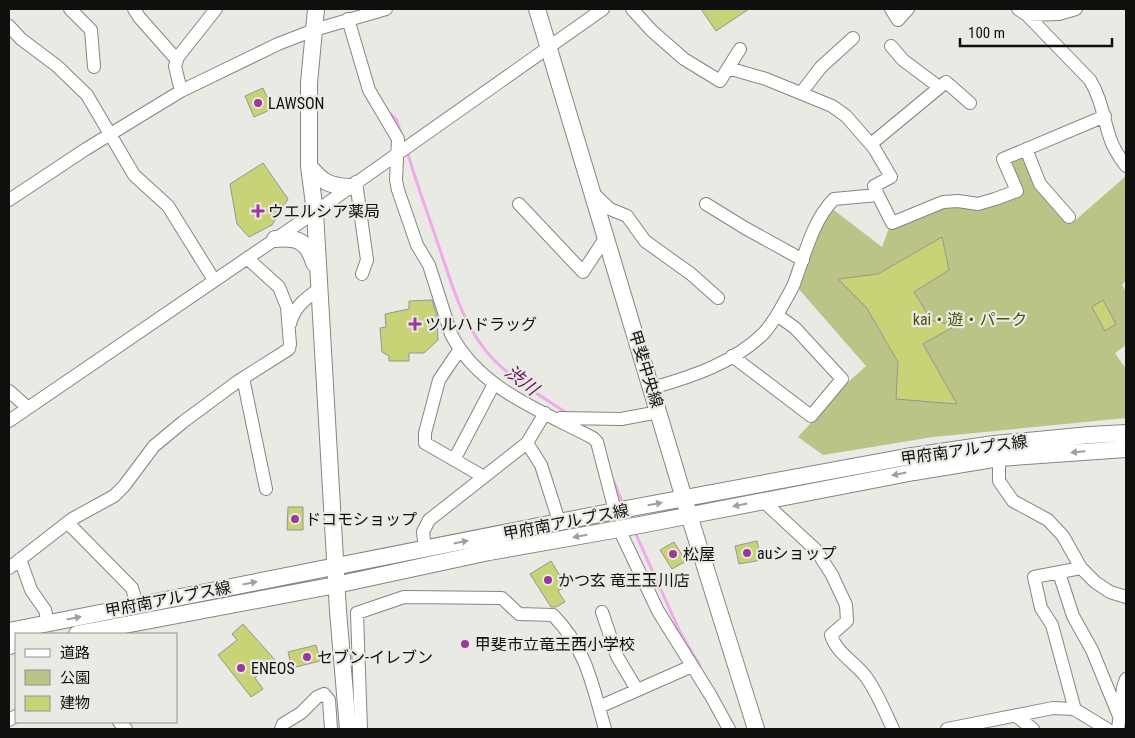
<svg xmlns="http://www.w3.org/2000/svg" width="1135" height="738" viewBox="0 0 1135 738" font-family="'Roboto Condensed','Noto Sans JP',sans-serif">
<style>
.green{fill:#bbc387}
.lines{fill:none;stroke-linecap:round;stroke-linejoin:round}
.stream{stroke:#f0a9ea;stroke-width:3}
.building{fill:#c8d377;stroke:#959691}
.minor-casing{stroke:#858681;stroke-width:14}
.major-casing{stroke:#858681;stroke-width:18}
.minor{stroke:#fff;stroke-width:12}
.major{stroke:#fff;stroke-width:16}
.oneway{fill:#9f9f9f}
.poi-dot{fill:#9f379a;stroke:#e9eae4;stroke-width:2}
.labels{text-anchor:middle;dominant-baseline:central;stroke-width:4.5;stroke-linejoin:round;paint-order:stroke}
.poi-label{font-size:16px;fill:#0f0f0e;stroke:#e9eae4;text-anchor:start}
.park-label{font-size:16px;fill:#4d540e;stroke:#e9eae4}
.street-label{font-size:16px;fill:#0f0f0e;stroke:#e9eae4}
.water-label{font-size:18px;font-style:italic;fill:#631060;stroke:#e9eae4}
</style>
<rect width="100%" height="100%" fill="#e9eae4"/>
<path class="green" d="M1025 152 1038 185 1071 224 1126 176V280L1122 285 1126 292V345L1115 353 1126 369V418L933 437 823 455 798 437 847 383 866 366 797 287 809 251 830 207 882 247 889 228 930 210 1021 192 1007 159Z"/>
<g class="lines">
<path class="stream" d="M389 113 396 119 401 133
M407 151C416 182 427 211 437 241 451 281 463 329 494 360 515 381 542 397 567 413
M614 482 623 504
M634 530 680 632 700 666"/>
</g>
<path class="building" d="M701 9H749L716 31Z
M263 88 272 109 254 117 245 96Z
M263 163 288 199 272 225 249 237 237 224 230 184Z
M942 237 949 270 914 292 931 320 955 326 923 344 957 404 896 399 898 362 866 307 838 279 878 274Z
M432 300 437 316 438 340 424 353H409V361H389V356L382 352 380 328 386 327 385 314 409 309V301Z
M1103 300 1116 324 1105 331 1092 307Z
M288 507H303V530H287Z
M757 541 761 560 739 564 735 546Z
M674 542 686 561 672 569 660 550Z
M551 561 566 586 558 591 565 602 556 607H551L530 574Z
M243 624 275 660 255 678 263 689 251 697 218 655 237 640 232 634Z
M316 645 320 661 292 668 288 652Z"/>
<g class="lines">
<defs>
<path id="minor" d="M70 9 91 30 94 67
M134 9 139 17 177 60
M632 9 652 31 684 59 720 81 740 49
M891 9 898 20 908 9
M1018 9 1027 15 1090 80C1101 98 1103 116 1109 135 1112 146 1119 157 1126 166
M1027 15 1059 14 1076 9
M348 19 369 90 398 139 396 180 398 190 417 245 429 265 451 334C479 389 542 411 593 438L597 442 615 511
M9 26 21 39 57 66 87 95 134 175 168 206 214 280
M891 46 903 60 939 87
M728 68 766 79 832 106 846 116 874 148 891 177 874 186 878 195
M181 91 175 66 178 57 216 9
M801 93 821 67 853 38
M871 144 946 82 970 103
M1026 149 1040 184 1069 217
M356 182 367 260 362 274
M592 192 610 209 627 216 645 241 691 274 718 298
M9 200 86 149 181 91 278 44 314 30 386 9
M519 204 583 272 606 237
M706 204 745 228 803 260
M290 324C294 307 305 299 319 289
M460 349 439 380 425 433V443L484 477
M732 356 811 416 842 379 795 328 777 315
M243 378 266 489
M652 388C691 377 734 363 764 333 772 324 779 312 785 301 788 295 793 288 795 281 805 254 813 220 834 199L878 195 892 223 943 202 958 201 978 204 995 199 1017 191 1003 159 1105 116
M9 391 28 408
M560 418 621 419 659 412
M9 421 315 212 603 9
M527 443 541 465 560 524
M999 458V481L1013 501 1048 520 1063 536 1081 568 1095 582 1110 592 1126 597
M454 460 494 384
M763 501 816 550 832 575 846 605 847 621 831 635C836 653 856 663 866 677 877 692 885 712 893 729
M68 523 132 588 137 605
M619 529 658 611 711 696 729 729
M425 549 423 532 429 520 527 443 545 413
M20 559 31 590 45 610 48 623
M9 568 72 519 114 496 124 486 154 446 183 422 237 382 289 349 290 344 287 307 279 287 247 258
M1059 573 1073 616 1092 650 1119 716
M602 612 617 656 637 690
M599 707 692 666
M1075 710 1052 625 1041 608 1034 577 1081 568
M1016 716 1033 729
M9 720 16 716
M119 722 126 729
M281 729 283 724 301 713 317 697 324 694 329 700 331 729
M361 729 357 613 404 597 502 598 519 614 553 615C587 650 592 684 605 729
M947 729 1053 708 1074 709 1107 729
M1118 729 1123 688 1126 679"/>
<path id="major" d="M316 9 309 83V166L315 212 338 611 348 729
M537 9 689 515 756 729
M309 166C322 182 329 186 350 187
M275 239C297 237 308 241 314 263
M9 631 615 511 906 457 994 444 1090 435 1126 433
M77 634 336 585 489 552 619 529 914 472 999 458 1126 449
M9 646 16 644"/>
</defs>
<use href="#minor" class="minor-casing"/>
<use href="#major" class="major-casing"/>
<use href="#minor" class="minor"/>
<use href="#major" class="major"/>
</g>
<defs><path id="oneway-solid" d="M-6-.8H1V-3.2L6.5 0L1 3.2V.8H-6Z" transform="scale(1.25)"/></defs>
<g class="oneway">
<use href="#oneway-solid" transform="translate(1078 452) rotate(175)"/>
<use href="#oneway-solid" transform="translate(899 474) rotate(169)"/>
<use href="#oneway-solid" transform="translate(655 504) rotate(-10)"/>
<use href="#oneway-solid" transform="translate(740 505) rotate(169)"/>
<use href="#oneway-solid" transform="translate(580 536) rotate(170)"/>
<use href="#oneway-solid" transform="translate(461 542) rotate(-11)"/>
<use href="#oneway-solid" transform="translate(250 583) rotate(-11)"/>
<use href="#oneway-solid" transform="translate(74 618) rotate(-11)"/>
</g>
<g class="poi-dot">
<circle cx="258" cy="103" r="5"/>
<path d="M255.5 203.5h5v5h5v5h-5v5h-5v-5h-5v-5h5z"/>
<path d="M412.5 316.5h5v5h5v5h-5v5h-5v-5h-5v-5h5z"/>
<circle cx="295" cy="519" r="5"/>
<circle cx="747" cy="553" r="5"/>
<circle cx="673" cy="554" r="5"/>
<circle cx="548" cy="580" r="5"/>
<circle cx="465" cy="644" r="5"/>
<circle cx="307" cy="657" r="5"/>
<circle cx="241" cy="668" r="5"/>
</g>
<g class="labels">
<g class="poi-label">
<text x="268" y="103">LAWSON</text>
<text x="268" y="211">ウエルシア薬局</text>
<text x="425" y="324">ツルハドラッグ</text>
<text x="305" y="519">ドコモショップ</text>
<text x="757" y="553">auショップ</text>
<text x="683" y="554">松屋</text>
<text x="558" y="580">かつ玄 竜王玉川店</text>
<text x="475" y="644">甲斐市立竜王西小学校</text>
<text x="317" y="657">セブン-イレブン</text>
<text x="251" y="668">ENEOS</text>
</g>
<g class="park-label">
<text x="970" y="319">kai・遊・パーク</text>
</g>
<g class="street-label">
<text transform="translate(646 369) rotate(73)">甲斐中央線</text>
<text transform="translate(964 450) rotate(-8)">甲府南アルプス線</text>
<text transform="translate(566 522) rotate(-11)">甲府南アルプス線</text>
<text transform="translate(168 599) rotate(-11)">甲府南アルプス線</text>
</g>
<g class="water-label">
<text transform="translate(522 380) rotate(38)">渋川</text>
</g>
</g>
<rect width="1135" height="738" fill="none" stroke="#0f0f0e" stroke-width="20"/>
<rect x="15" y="633" width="162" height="90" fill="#e9eae4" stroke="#92928e"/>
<rect x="25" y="649" width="25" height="8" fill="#ffffff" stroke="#92928e"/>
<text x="60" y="658" font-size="15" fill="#0f0f0e">道路</text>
<rect x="25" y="670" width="25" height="15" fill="#bbc387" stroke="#92928e"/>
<text x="60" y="683" font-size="15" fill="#0f0f0e">公園</text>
<rect x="25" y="696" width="25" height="15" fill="#c8d377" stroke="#92928e"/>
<text x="60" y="708" font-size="15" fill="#0f0f0e">建物</text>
<path d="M960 38v8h152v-8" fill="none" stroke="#0f0f0e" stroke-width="2.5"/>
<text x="968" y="38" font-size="15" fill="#0f0f0e" stroke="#e9eae4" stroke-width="4" paint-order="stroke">100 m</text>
</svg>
